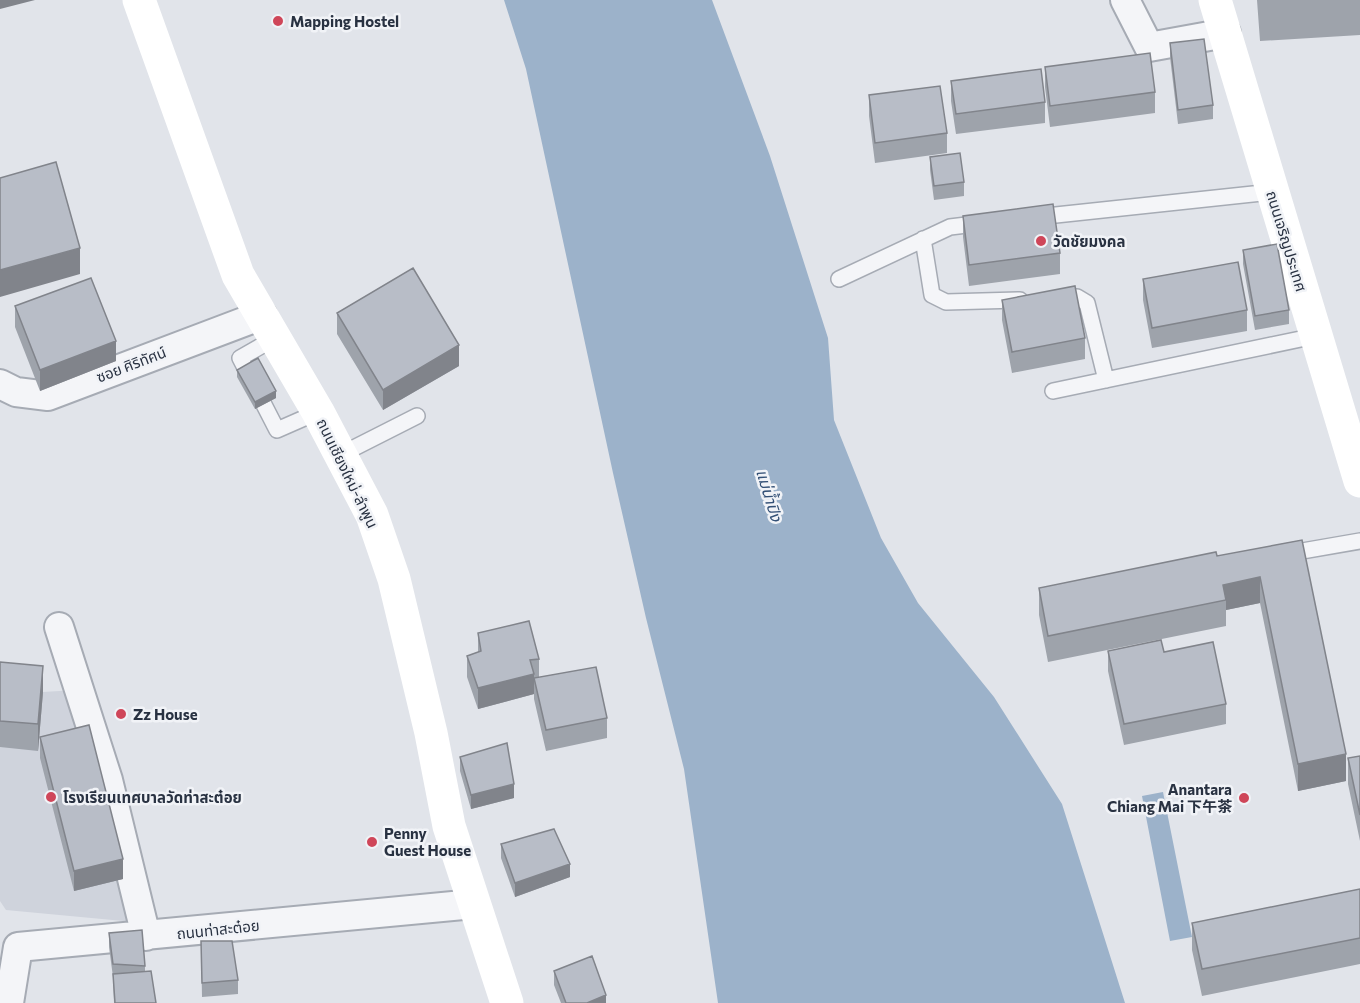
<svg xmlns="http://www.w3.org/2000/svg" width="1360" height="1003" viewBox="0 0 1360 1003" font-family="Commissioner,'Noto Sans SC','Noto Sans Thai',sans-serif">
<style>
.built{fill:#cfd3dc}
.water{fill:#9cb2ca}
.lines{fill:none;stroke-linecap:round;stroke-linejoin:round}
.lane-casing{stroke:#a6abb4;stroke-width:18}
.street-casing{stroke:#a6abb4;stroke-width:32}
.lane{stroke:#f4f5f8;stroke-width:15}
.street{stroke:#f4f5f8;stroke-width:28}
.secondary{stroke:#fff;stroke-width:33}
.wall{fill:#9ea3ab}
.shaded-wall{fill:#81848b}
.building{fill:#b8bdc7;stroke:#81848b;stroke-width:1.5}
.poi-dot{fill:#cf4659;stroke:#f1f3f7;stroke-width:2}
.labels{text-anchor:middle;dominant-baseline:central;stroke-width:5;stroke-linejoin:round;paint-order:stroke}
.poi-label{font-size:15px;font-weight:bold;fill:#293242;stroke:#f1f3f7;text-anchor:start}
.street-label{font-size:15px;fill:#293242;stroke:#f1f3f7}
.water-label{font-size:16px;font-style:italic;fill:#335076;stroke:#f1f3f7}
</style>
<rect width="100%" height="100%" fill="#e1e4ea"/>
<path class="built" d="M0 689 43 692 76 690 134 922 6 910 0 901Z"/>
<path class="water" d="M504 0H712L770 156 828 338 834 420 881 538 918 603 994 697 1062 804 1125 1003H718L684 769 646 618 613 473 526 69Z
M1163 792 1192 937 1170 941 1142 796Z"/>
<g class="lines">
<defs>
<path id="lane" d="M1037 217 1272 192
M923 239 932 295 946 302 1020 300
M839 279 950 227 983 223
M1059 298 1077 297 1087 303 1106 380
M275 338 240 358 277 430 318 412
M1053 391 1315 336
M340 455 417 416
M1285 554 1360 541"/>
<path id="street" d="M1125 0 1149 47 1226 33
M0 384 16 392 48 396 262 315
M59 627 108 780 146 936
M9 1003 18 947 474 904"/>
</defs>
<use href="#lane" class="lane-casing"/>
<use href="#street" class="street-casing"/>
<use href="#lane" class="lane"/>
<use href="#street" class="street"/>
<path class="secondary" d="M139 0 238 275 318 412 372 515 394 579 431 733 449 826 507 1003
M1215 0 1360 481"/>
</g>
<path class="wall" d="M1257 0H1360V35L1260 41Z
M1170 43 1213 105V119L1178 124 1170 57Z
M1045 67 1155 92V113L1050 127 1045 87Z
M951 81 1045 102V123L956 134 951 101Z
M869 95 947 133V153L875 163 869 116Z
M930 157 964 182V196L934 200 930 170Z
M963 216 1060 253V274L969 286 963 237Z
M1243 250 1289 310V324L1255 330 1243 264Z
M1143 279 1247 310V331L1152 348 1143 300Z
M1002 300 1085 338V359L1012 373 1002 320Z
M15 306 116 361 40 391 15 327Z
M337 313 459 366 383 410 337 334Z
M237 370 276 398 255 409 237 377Z
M1302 540 1346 781 1298 791 1260 603 1226 610V626L1048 662 1039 615V588L1217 556Z
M478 633 539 659V677L607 718V738L546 751 534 699V680V694L478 709 467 677V656L478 652Z
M1108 651 1164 652 1226 704V724L1124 745 1108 671Z
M0 662 43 692 38 751 0 747Z
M40 737 123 879 74 891 40 758Z
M1360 756V841L1348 784V758Z
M460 757 514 798 471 809 460 771Z
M501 844 570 877 515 897 501 858Z
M1360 889V964L1202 996 1192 950V923Z
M109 933 145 966V972L156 1003H114L113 977 109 947Z
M201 941 238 980V994L202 997Z
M554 971 606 1003H561L554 985Z"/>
<path class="shaded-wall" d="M0 0H35L0 9Z
M80 248V274L0 297V270Z
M116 341V361L40 391V370Z
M459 345V366L383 410V390Z
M276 391V398L255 409V402Z
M1260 577V603L1226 610V600L1223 585Z
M43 666V692L38 751V724Z
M534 674V694L478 709V688Z
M1346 754V781L1298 791V764Z
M514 784V798L471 809V795Z
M123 859V879L74 891V871Z
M570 864V877L515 897V883Z
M606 995V1003H587Z"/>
<path class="building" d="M1204 39 1213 105 1178 110 1170 43Z
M1150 53 1155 92 1050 106 1045 67Z
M1041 69 1045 102 956 114 951 81Z
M940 86 947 133 875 143 869 95Z
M960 153 964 182 934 186 930 157Z
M56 162 80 248 0 270V178Z
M1053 204 1060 253 969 265 963 216Z
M1277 244 1289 310 1255 316 1243 250Z
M1238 262 1247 310 1152 328 1143 279Z
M413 268 459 345 383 390 337 313Z
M91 278 116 341 40 370 15 306Z
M1075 286 1085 338 1012 352 1002 300Z
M258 358 276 391 255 402 237 370Z
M1302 540 1346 754 1298 764 1260 577 1223 585 1226 600 1048 636 1039 588 1216 552 1217 556Z
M529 621 539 659 530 660 534 674 478 688 467 656 481 651 478 633Z
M1161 640 1164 652 1213 642 1226 704 1124 724 1108 651Z
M0 662 43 666 38 724 0 721Z
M596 667 607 718 546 730 534 678Z
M89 725 123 859 74 871 40 737Z
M507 743 514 784 471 795 460 757Z
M1360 756V815L1348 758Z
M554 829 570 864 515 883 501 844Z
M1360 889V938L1202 969 1192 923Z
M142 930 145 966 113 964 109 933Z
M201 941H232L238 980 202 983Z
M592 956 606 995 587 1003H566L554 971Z
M151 971 156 1003H115L113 974Z"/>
<g class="poi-dot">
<circle cx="278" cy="21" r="6"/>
<circle cx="1041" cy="241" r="6"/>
<circle cx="121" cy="714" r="6"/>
<circle cx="51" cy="797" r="6"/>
<circle cx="1244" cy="798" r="6"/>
<circle cx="372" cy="842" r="6"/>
</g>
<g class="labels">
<g class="poi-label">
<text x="290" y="21">Mapping Hostel</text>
<text x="1053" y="241">วัดชัยมงคล</text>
<text x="133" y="714">Zz House</text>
<text x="1232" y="789" text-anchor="end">Anantara<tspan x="1232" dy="17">Chiang Mai 下午茶</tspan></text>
<text x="63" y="797">โรงเรียนเทศบาลวัดท่าสะต๋อย</text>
<text x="384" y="833">Penny<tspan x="384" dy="17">Guest House</tspan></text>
</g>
<g class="street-label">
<text transform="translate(1287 241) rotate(73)">ถนนเจริญประเทศ</text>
<text transform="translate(131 364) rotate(-21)">ซอย ศิริทัศน์</text>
<text transform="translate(348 473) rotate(64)">ถนนเชียงใหม่-ลำพูน</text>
<text transform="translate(218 929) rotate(-6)">ถนนท่าสะต๋อย</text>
</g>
<g class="water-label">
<text transform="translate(770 495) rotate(73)">แม่น้ำปิง</text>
</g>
</g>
</svg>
